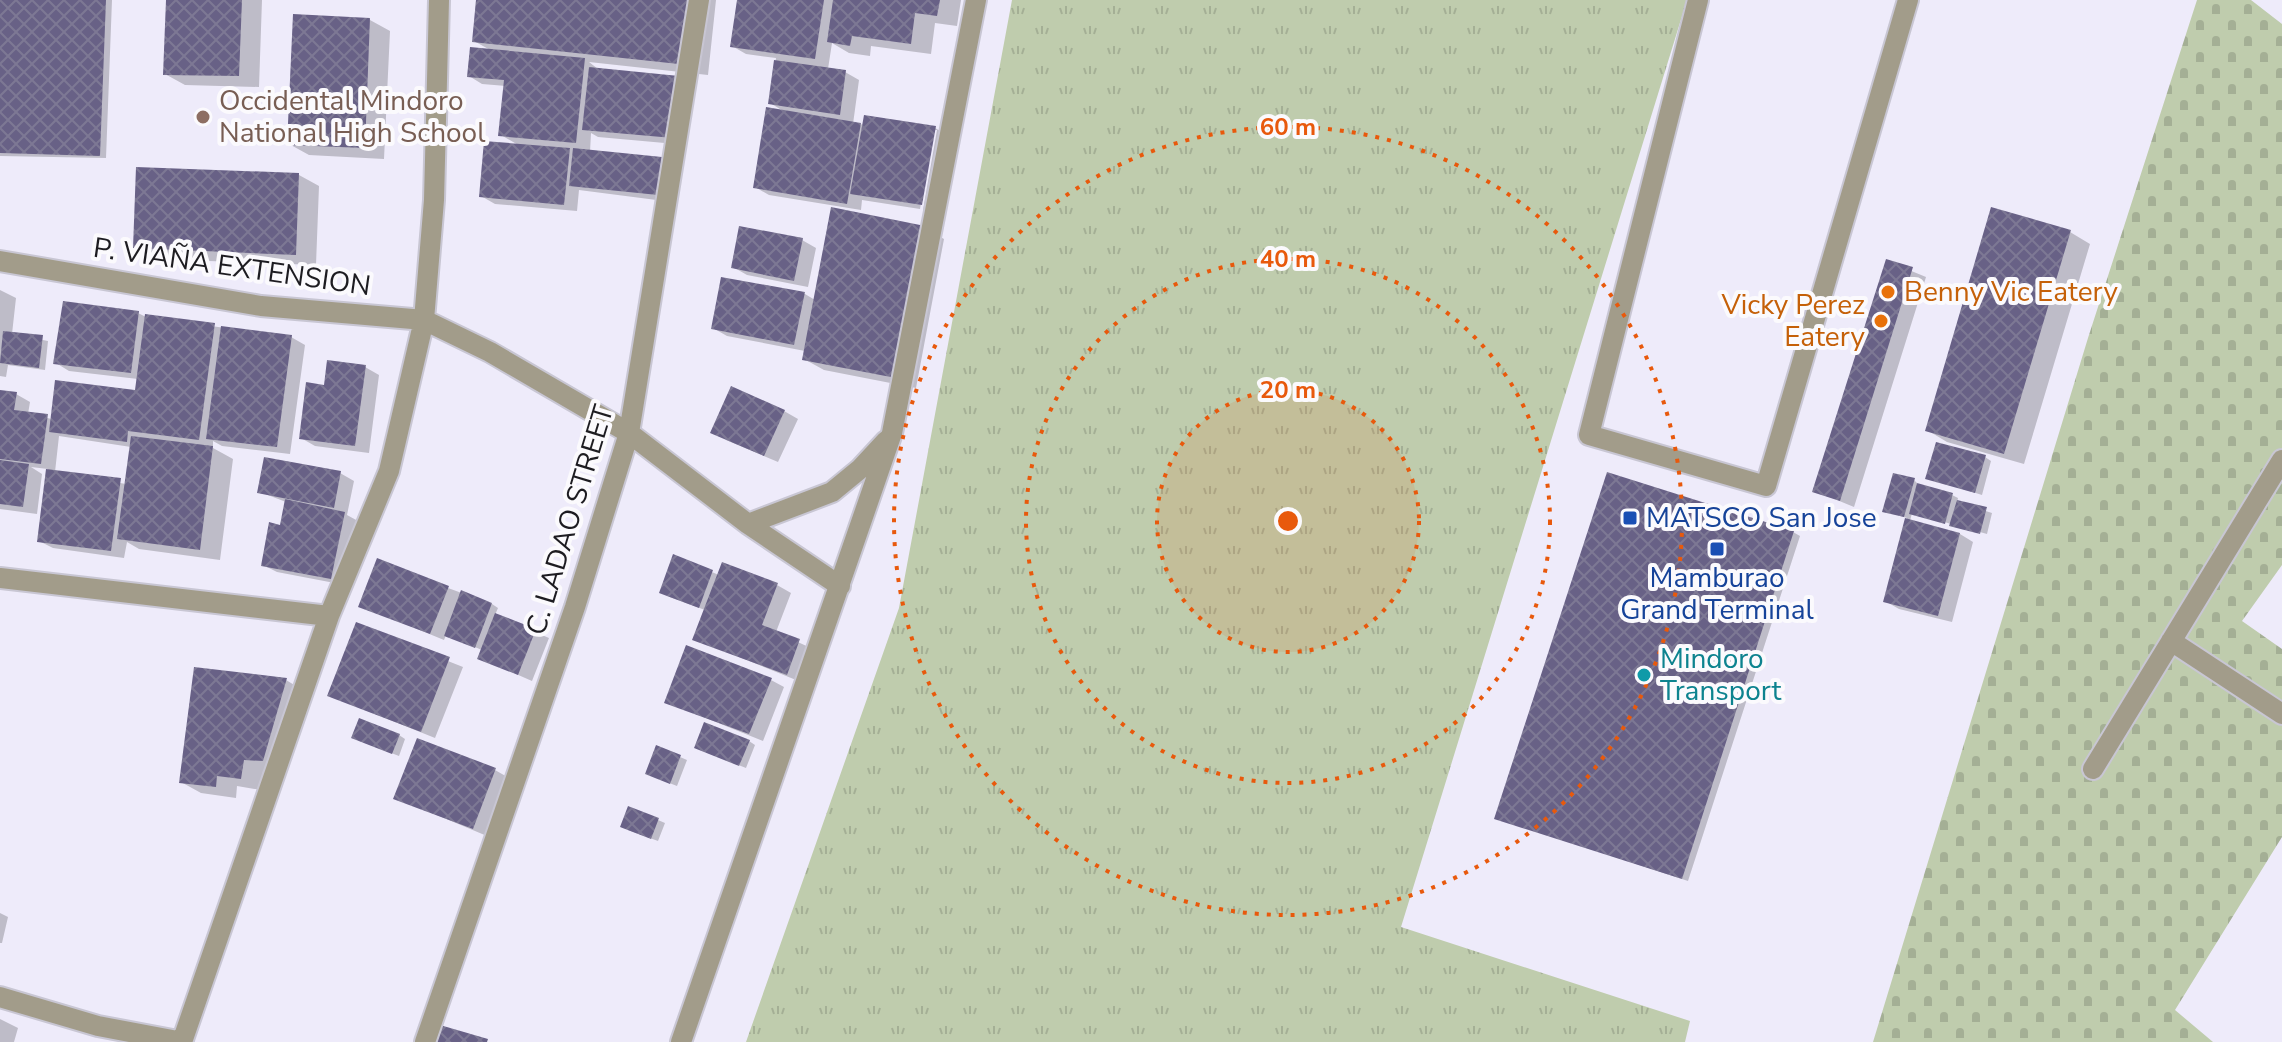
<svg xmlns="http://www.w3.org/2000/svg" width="2282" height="1042" viewBox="0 0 2282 1042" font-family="'Nunito Sans',sans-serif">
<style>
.grass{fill:url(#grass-tufts)}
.cemetery{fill:url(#cemetery-stones)}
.shadow{fill:#0003;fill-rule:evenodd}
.building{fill:url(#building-cross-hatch)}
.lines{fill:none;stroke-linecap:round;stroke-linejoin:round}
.service-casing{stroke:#c8c6d3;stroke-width:24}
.minor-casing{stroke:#c8c6d3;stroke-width:24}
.service{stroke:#a29c8a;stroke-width:20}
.minor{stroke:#a29c8a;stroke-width:20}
.ring{fill:none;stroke:#e8590c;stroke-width:4;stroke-dasharray:4 8}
.education-dot{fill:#8d6e63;stroke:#fbfafd;stroke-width:3}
.food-dot{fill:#e8710a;stroke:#fbfafd;stroke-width:3}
.transit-dot{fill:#1a4fb4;stroke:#fbfafd;stroke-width:3}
.culture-dot{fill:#0f9aa8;stroke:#fbfafd;stroke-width:3}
.labels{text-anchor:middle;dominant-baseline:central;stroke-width:8;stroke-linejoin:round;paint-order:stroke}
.education-label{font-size:28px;fill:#785e54;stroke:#fbfafd;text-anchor:start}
.street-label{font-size:28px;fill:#1d1c21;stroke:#fbfafd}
.food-label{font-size:28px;fill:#c56008;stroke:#fbfafd;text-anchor:start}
.transit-label{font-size:28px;fill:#164399;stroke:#fbfafd;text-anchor:start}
.culture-label{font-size:28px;fill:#0d838f;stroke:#fbfafd;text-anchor:start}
.centre{fill:#e8590c;stroke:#fbfafd;stroke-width:4}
.ring-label{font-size:24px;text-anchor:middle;font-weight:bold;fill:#e8590c;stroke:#fbfafd;stroke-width:8;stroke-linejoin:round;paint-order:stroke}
</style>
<defs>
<pattern id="grass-tufts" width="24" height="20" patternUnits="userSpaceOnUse" patternTransform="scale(2)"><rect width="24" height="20" fill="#bfccad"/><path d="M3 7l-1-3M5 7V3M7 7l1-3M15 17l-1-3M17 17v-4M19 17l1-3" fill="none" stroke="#a4af95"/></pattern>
<pattern id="cemetery-stones" width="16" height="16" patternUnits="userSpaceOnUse" patternTransform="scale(2)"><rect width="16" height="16" fill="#bfccad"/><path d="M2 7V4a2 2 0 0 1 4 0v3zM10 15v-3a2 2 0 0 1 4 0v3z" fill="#a4af95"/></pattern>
<pattern id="building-cross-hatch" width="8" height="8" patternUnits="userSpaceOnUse" patternTransform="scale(2)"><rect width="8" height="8" fill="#686186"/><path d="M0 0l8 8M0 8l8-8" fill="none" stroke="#7d7894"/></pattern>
</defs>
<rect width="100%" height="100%" fill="#eeebfa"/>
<path class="grass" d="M1012 0H1687L1401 927 1690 1021 1685 1042H746L899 608Z"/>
<path class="cemetery" d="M2197 0H2251L2282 24V565L2242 621 2282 649V837L2175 1010 2213 1042H1873L2088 338Z"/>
<path class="shadow" d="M0 0H112L106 158 0 156Z
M168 0H262L259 87 185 85 165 74Z
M476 0H716L708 75 589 62 598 69 692 85 687 145 598 137 591 133 590 152 662 159 675 167 672 202 579 190 577 211 495 204 481 196 520 146 501 135 506 86 482 84 469 76 492 51 474 41Z
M739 0H961L957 26 935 23 931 54 871 46 870 56 849 53 832 43 828 69 845 72 859 80 853 124 935 128 949 136 936 212 923 210 937 130H933L920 209 862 200 861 210 769 195 755 187 785 112 770 103 776 58 746 54 732 46Z
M370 20 390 31 384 159 309 155 289 144Z
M299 175 319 186 316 265 155 259 135 247Z
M924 228 944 239 916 388 824 370 804 359 805 351 727 336 713 328 723 279 805 294 815 300Z
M2070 232 2090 244 2024 464 1947 442 1927 430Z
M802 240 816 248 808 287 747 275 733 267Z
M1887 261 1926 277 1854 507 1815 491Z
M0 290 16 298 12 334 48 341 45 370 8 365 6 377 0 376Z
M138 313 146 317 291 337 305 345 290 454 222 446 213 441V448L233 459 220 560 139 549 127 542 124 558 53 548 39 541 48 469 31 467 42 474 37 514 0 509V392L16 394 30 402 28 414 52 419 136 392 138 379 69 371 56 363ZM59 436 131 447 126 484 55 472Z
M365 367 379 375 369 453 315 446 301 438 325 387Z
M784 411 798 419 778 462 726 440Z
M1985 457 1991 461 1982 495 1928 478Z
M340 473 354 481 347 515 358 521 345 585 277 572 263 565 281 527 286 502 260 492Z
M1914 480 1920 486 1952 495 1958 498 1957 502 1992 513 1987 534 1912 513 1910 521 1960 534 1973 542 1952 622 1899 609 1885 601 1907 518 1885 511Z
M1793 532 1800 536 1688 881 1497 818Z
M675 557 719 575 777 585 791 593 776 632 813 649 801 682 695 639 705 610 667 596Z
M448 588 492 604 498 608 495 615 549 638 532 681 479 658 482 650 446 635 444 640 361 606Z
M357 625 463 667 435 738 330 696Z
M196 669 286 680 306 692 283 771H263L261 790 237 786 236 798 201 793 181 782Z
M771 680 784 687 763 741 666 702Z
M399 735 405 739 399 756 360 741Z
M749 741 755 745 746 768 703 751Z
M680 757 687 760 677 786 654 777Z
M495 770 509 778 487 836 396 798Z
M658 820 665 823 658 841 628 830Z
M0 913 8 917 2 943H0Z
M0 1019 18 1028 14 1042H0Z"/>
<path class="building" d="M0 0H106L100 156 0 153Z
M166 0H242L239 76 163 75Z
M476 0H695L688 65 472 42Z
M737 0H824L815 59 730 47Z
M833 0H940L937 16 915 13 911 44 852 36 850 46 827 42Z
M293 14 370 18 365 148 287 145Z
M470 47 585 58 576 143 498 136 504 80 467 77Z
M774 60 846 70 840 115 768 104Z
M589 67 679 76 673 138 582 130Z
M766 107 861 123 847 204 753 188Z
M864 115 936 126 922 205 850 194Z
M484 141 570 148 564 205 479 197Z
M573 148 662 157 658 195 569 186Z
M136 167 299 173 296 255 133 248Z
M831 207 925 226 896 378 802 360Z
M1991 207 2071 230 2004 454 1925 431Z
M739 226 803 238 794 281 731 268Z
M1886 259 1913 267 1840 501 1812 492Z
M721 277 805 292 794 345 711 329Z
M63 301 139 311 131 373 53 364Z
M145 314 215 323 199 440 128 431 127 442 49 432 55 380 135 390Z
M221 326 292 335 277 447 206 439Z
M3 331 43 335 39 368 0 363Z
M327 360 366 365 355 446 299 439 306 382 324 385Z
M731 386 785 410 764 456 710 433Z
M0 390 17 392 14 410 48 414 41 464 0 459Z
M131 436 213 446 200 550 117 539Z
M1936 442 1986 455 1975 493 1925 479Z
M264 457 341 471 334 508 257 493Z
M0 460 29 464 23 507 0 504Z
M46 469 121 478 111 551 37 542Z
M1607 472 1794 531 1682 879 1494 819Z
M1893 473 1915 478 1904 517 1882 512Z
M1917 483 1953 493 1945 524 1909 514Z
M285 499 345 512 331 579 261 566 269 522 280 525Z
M1957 500 1987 507 1980 534 1949 526Z
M1905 518 1960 533 1938 616 1883 602Z
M673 554 713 570 699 608 659 593Z
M377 558 449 586 430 634 358 607Z
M722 562 778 583 762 625 800 639 787 675 692 640Z
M461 590 492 603 475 648 444 636Z
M495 613 536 629 518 675 477 659Z
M356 622 450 657 421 732 327 696Z
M686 645 772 678 749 734 664 703Z
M194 667 287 678 263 761 244 760 241 779 217 776 216 787 179 783Z
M359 718 400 734 392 754 351 738Z
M704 722 750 740 739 766 694 748Z
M417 738 496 768 473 829 393 799Z
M656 745 681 755 670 784 645 774Z
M628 806 659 818 651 839 620 827Z
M440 1025 488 1039 487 1042H435Z"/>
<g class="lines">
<defs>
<path id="service" d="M1698 0 1589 435 1766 486 1908 0
M2171 641 2282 714
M2093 769 2282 460"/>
<path id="minor" d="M0 261 261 306 424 320 490 352 629 433 748 524 840 586
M748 524 832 492 860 469 886 441
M0 578 329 616
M0 997 98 1026 183 1042
M182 1042 329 616 389 471 424 320 434 200 439 0
M425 1042 575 607 629 433 699 0
M681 1042 892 433 976 0"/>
</defs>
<use href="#service" class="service-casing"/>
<use href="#minor" class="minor-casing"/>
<use href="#service" class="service"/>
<use href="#minor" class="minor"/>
</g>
<circle cx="1288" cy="521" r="131" fill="#e8590c" fill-opacity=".12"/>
<g class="ring">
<circle cx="1288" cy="521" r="131"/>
<circle cx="1288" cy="521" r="262"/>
<circle cx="1288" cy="521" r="394"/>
</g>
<circle class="education-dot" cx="203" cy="117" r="8"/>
<g class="food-dot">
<circle cx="1888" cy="292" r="8"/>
<circle cx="1881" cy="321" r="8"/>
</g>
<g class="transit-dot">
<rect x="1622" y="510" width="16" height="16" rx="4"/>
<rect x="1709" y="541" width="16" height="16" rx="4"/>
</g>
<circle class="culture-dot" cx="1644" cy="675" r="8"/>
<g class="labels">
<g class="education-label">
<text x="219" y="101">Occidental Mindoro<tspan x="219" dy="32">National High School</tspan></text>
</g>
<g class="street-label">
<text transform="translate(232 267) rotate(8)">P. VIAÑA EXTENSION</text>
<text transform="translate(570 520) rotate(-73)">C. LADAO STREET</text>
</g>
<g class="food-label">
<text x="1904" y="292">Benny Vic Eatery</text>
<text x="1865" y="305" text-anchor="end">Vicky Perez<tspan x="1865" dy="32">Eatery</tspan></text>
</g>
<g class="transit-label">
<text x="1646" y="518">MATSCO San Jose</text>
<text x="1717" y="578" text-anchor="middle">Mamburao<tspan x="1717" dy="32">Grand Terminal</tspan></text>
</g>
<g class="culture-label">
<text x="1660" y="659">Mindoro<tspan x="1660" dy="32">Transport</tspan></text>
</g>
</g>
<circle cx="1288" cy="521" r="12" class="centre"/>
<g class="ring-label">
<text x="1288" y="135">60 m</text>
<text x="1288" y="267">40 m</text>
<text x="1288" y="398">20 m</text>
</g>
</svg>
